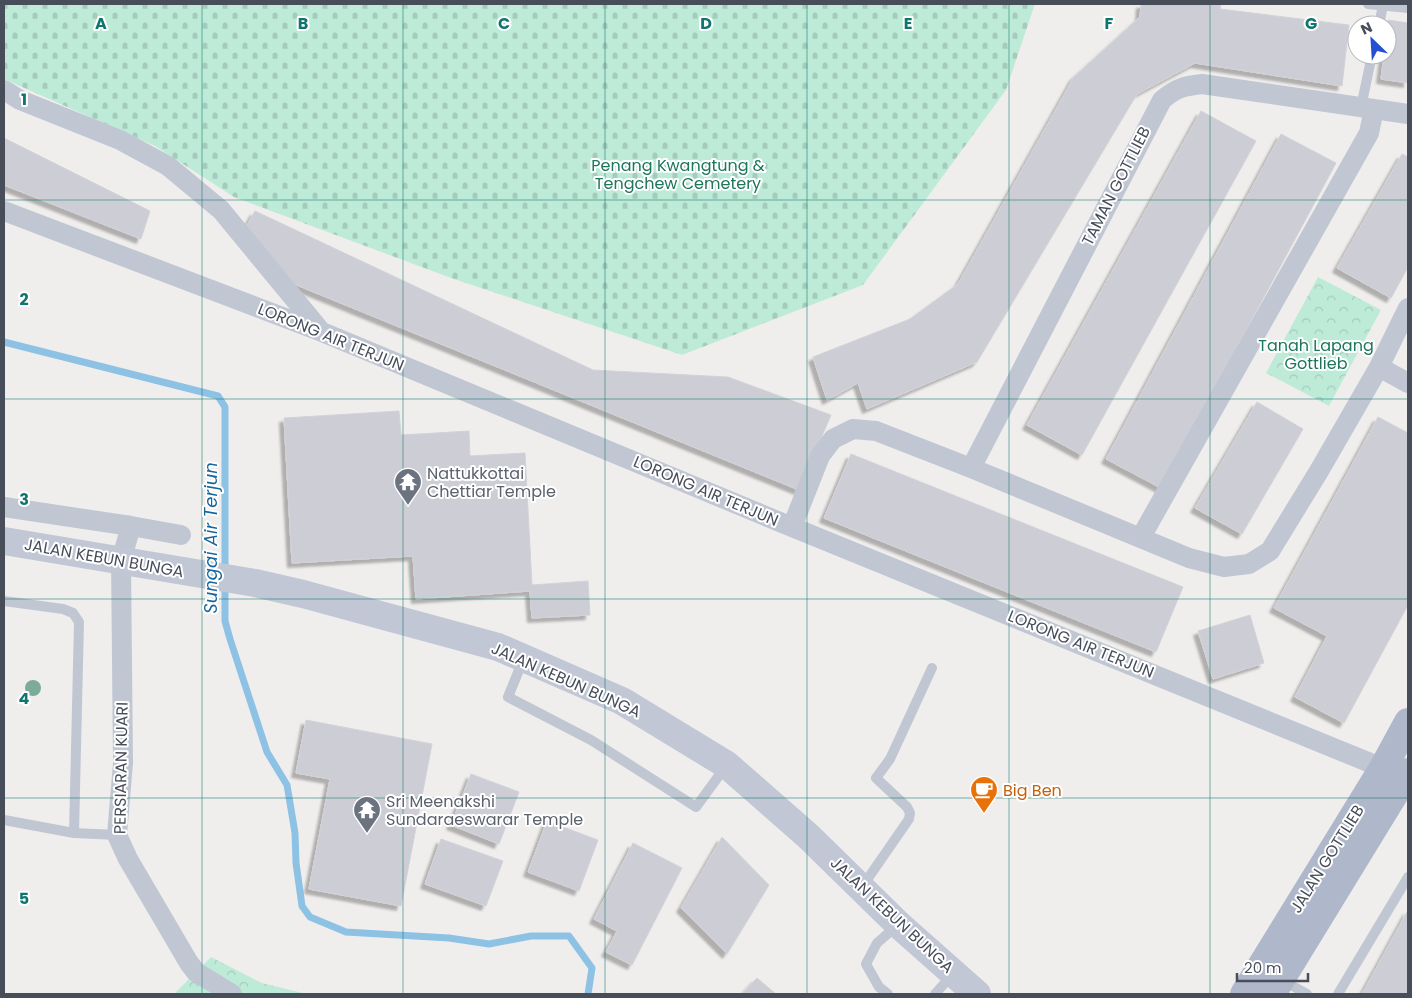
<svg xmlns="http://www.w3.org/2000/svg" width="1412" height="998" viewBox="0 0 1412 998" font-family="Poppins,sans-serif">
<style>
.cemetery{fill:url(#cemetery-stones)}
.park{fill:url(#park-crowns)}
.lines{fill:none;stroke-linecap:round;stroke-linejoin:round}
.stream{stroke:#8ec2e5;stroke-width:7}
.building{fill:#cdced5;stroke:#d2d2d8;filter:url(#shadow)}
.lane{stroke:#c1c7d2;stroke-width:10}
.street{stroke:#c1c7d2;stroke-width:20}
.secondary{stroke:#c1c7d5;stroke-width:28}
.primary{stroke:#afb7ca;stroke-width:28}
.tree{fill:#7cab9c}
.grid{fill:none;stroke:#0f766e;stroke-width:1;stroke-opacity:0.55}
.labels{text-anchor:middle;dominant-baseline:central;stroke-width:4;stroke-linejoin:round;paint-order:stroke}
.park-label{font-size:16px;fill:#1d755a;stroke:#fff}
.street-label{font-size:16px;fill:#474d59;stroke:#fff}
.worship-label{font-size:16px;fill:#5b616d;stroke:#fff;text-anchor:start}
.food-label{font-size:16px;fill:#c56008;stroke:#fff;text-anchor:start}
.water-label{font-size:18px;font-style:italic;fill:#16669d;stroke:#fff}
.grid-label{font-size:16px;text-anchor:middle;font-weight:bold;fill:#0f766e;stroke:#fff;stroke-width:4;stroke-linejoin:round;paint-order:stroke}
</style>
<defs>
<pattern id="cemetery-stones" width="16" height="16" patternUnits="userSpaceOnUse" patternTransform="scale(1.25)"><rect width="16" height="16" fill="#beebd8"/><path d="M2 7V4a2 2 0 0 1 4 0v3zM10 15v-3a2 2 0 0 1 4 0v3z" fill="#a5cbbc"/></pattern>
<pattern id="park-crowns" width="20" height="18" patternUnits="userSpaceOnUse" patternTransform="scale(1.25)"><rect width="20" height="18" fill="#beebd8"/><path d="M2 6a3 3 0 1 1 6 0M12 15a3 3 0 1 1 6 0" fill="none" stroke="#a5cbbc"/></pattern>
<filter id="shadow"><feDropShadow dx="-4.5" dy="4.5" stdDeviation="1" flood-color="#0004"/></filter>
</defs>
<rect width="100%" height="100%" fill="#f0eeed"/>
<path class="cemetery" d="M4 4H1035L1006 90 863 285 682 355 451 278 234 197 155 146 4 79Z"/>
<path class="park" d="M1318 277 1381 310 1329 406 1266 373Z
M211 957 262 983 307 994H174Z"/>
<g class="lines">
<path class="stream" d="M4 342 218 396 225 407V573
M225 584V621L230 639 267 752 287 785 295 833 296 863 302 906 310 917 346 932 449 938 489 944 531 936H569L592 968 588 994"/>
</g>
<path class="building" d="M1141 4H1221L1220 9 1349 25 1342 86 1195 63 1137 94 977 362 867 409 858 383 827 400 813 357 910 319 958 284 1074 77 1140 17Z
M1388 20 1408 23V83L1381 79 1384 55H1387Z
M1201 111 1256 141 1082 455 1027 425Z
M1281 134 1336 163 1161 488 1106 459Z
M4 138 150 211 141 239 4 185Z
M1402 154 1408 157V267L1391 298 1337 268Z
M255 211 593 370 728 377 831 415 799 490 294 284 246 227Z
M1257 402 1303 429 1242 534 1195 508Z
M399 411 401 435 469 431 470 456 525 453 532 585 588 581 590 615 532 618 530 591 416 599 413 556 292 563 284 418Z
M1378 417 1408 433V605L1344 723 1295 697 1327 636 1274 608Z
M851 454 1183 587 1156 652 824 518Z
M1250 615 1264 663 1213 679 1198 631Z
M306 720 432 744 401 906 309 889 330 779 296 773Z
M471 774 519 792 499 844 451 825Z
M547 821 598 840 579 891 528 872Z
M722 837 769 885 727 954 681 908Z
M441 839 503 861 486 906 425 884Z
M633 843 682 868 632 965 606 952 617 931 594 919Z
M1408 910V994H1362Z
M757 978 776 994H742Z"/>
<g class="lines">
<path class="lane" d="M1368 4 1408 8
M1379 25 1383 5
M1361 107 1372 55
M4 601 63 609 73 613 79 622 74 833
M523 660 508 697 591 740 696 807 726 766
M4 820 74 833 117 835
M862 887 909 819 910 813 907 807 876 778 890 759 932 668
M1282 980 1307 994
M888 994 879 987 866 964 877 943 898 925
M935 994 952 975
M1338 994 1408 877"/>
<path class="street" d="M4 90 20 100 120 140 168 166 221 210 320 330
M4 211 322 332 792 527 1395 773
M1379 367 1408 383
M971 468 1162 100C1176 88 1184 86 1202 84L1408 114
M4 507 131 526 181 535
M131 526 121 561 123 763 117 835 128 859 189 963 196 972 232 994
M792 527 820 456 833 439 853 429 876 431 971 468 1189 558 1224 567 1249 564 1270 551 1319 471 1379 367 1408 308
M1141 537 1369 133 1374 109"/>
<path class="secondary" d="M4 541 255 583 303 594 498 647 622 701 727 765 808 836 899 925 977 994"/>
<path class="primary" d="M1244 994 1383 768 1408 722
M1272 994 1408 772"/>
</g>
<circle class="tree" cx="33" cy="688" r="8"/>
<path class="grid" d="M202 4V994M403 4V994M605 4V994M807 4V994M1009 4V994M1210 4V994M4 200H1408M4 399H1408M4 599H1408M4 798H1408"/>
<defs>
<symbol id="temple-pin" viewBox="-11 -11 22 30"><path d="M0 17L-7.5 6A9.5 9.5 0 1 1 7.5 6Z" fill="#6b7280" stroke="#fff"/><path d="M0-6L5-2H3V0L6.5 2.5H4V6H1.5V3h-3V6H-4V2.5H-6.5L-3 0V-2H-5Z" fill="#fff"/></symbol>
<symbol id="cafe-pin" viewBox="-11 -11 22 30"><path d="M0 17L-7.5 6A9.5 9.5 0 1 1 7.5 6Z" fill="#e8710a" stroke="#fff"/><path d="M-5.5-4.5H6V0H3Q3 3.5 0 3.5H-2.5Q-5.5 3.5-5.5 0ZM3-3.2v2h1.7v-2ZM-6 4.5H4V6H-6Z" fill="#fff"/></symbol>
</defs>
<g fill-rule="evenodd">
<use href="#temple-pin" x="392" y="466" width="32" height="43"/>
<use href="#cafe-pin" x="968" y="774" width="32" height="43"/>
<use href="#temple-pin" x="351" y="794" width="32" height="43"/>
</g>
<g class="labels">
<g class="park-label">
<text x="678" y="165">Penang Kwangtung &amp;<tspan x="678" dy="18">Tengchew Cemetery</tspan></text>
<text x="1316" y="345">Tanah Lapang<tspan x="1316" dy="18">Gottlieb</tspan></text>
</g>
<g class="street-label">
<text transform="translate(1116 186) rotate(-63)">TAMAN GOTTLIEB</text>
<text transform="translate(331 337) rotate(22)">LORONG AIR TERJUN</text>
<text transform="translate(706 491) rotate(23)">LORONG AIR TERJUN</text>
<text transform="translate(104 558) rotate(10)">JALAN KEBUN BUNGA</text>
<text transform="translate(1081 644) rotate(22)">LORONG AIR TERJUN</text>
<text transform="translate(566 680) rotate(24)">JALAN KEBUN BUNGA</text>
<text transform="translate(121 768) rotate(-89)">PERSIARAN KUARI</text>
<text transform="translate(1327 859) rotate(-58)">JALAN GOTTLIEB</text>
<text transform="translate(892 915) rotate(43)">JALAN KEBUN BUNGA</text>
</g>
<g class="worship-label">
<text x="427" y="473">Nattukkottai<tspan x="427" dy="18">Chettiar Temple</tspan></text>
<text x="386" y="801">Sri Meenakshi<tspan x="386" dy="18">Sundaraeswarar Temple</tspan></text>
</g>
<g class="food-label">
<text x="1003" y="790">Big Ben</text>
</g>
<g class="water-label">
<text transform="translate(210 538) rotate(-90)">Sungai Air Terjun</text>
</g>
</g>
<g class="grid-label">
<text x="101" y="29">A</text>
<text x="303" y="29">B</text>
<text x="504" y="29">C</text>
<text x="706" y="29">D</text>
<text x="908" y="29">E</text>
<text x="1109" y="29">F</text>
<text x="1311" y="29">G</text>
<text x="24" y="105">1</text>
<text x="24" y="305">2</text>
<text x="24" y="505">3</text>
<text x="24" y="704">4</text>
<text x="24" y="904">5</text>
</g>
<rect width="1412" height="998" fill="none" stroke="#474d59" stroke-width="10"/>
<g transform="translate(1372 40) rotate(335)"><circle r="24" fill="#ffffff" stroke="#b5b8bd"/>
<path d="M0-4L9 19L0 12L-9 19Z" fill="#254fd2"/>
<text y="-8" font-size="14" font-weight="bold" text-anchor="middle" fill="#474d59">N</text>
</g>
<path d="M1237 973v8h71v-8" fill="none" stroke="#474d59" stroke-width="2.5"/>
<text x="1244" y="973" font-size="15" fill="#474d59" stroke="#ffffff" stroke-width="4" paint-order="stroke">20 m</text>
</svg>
